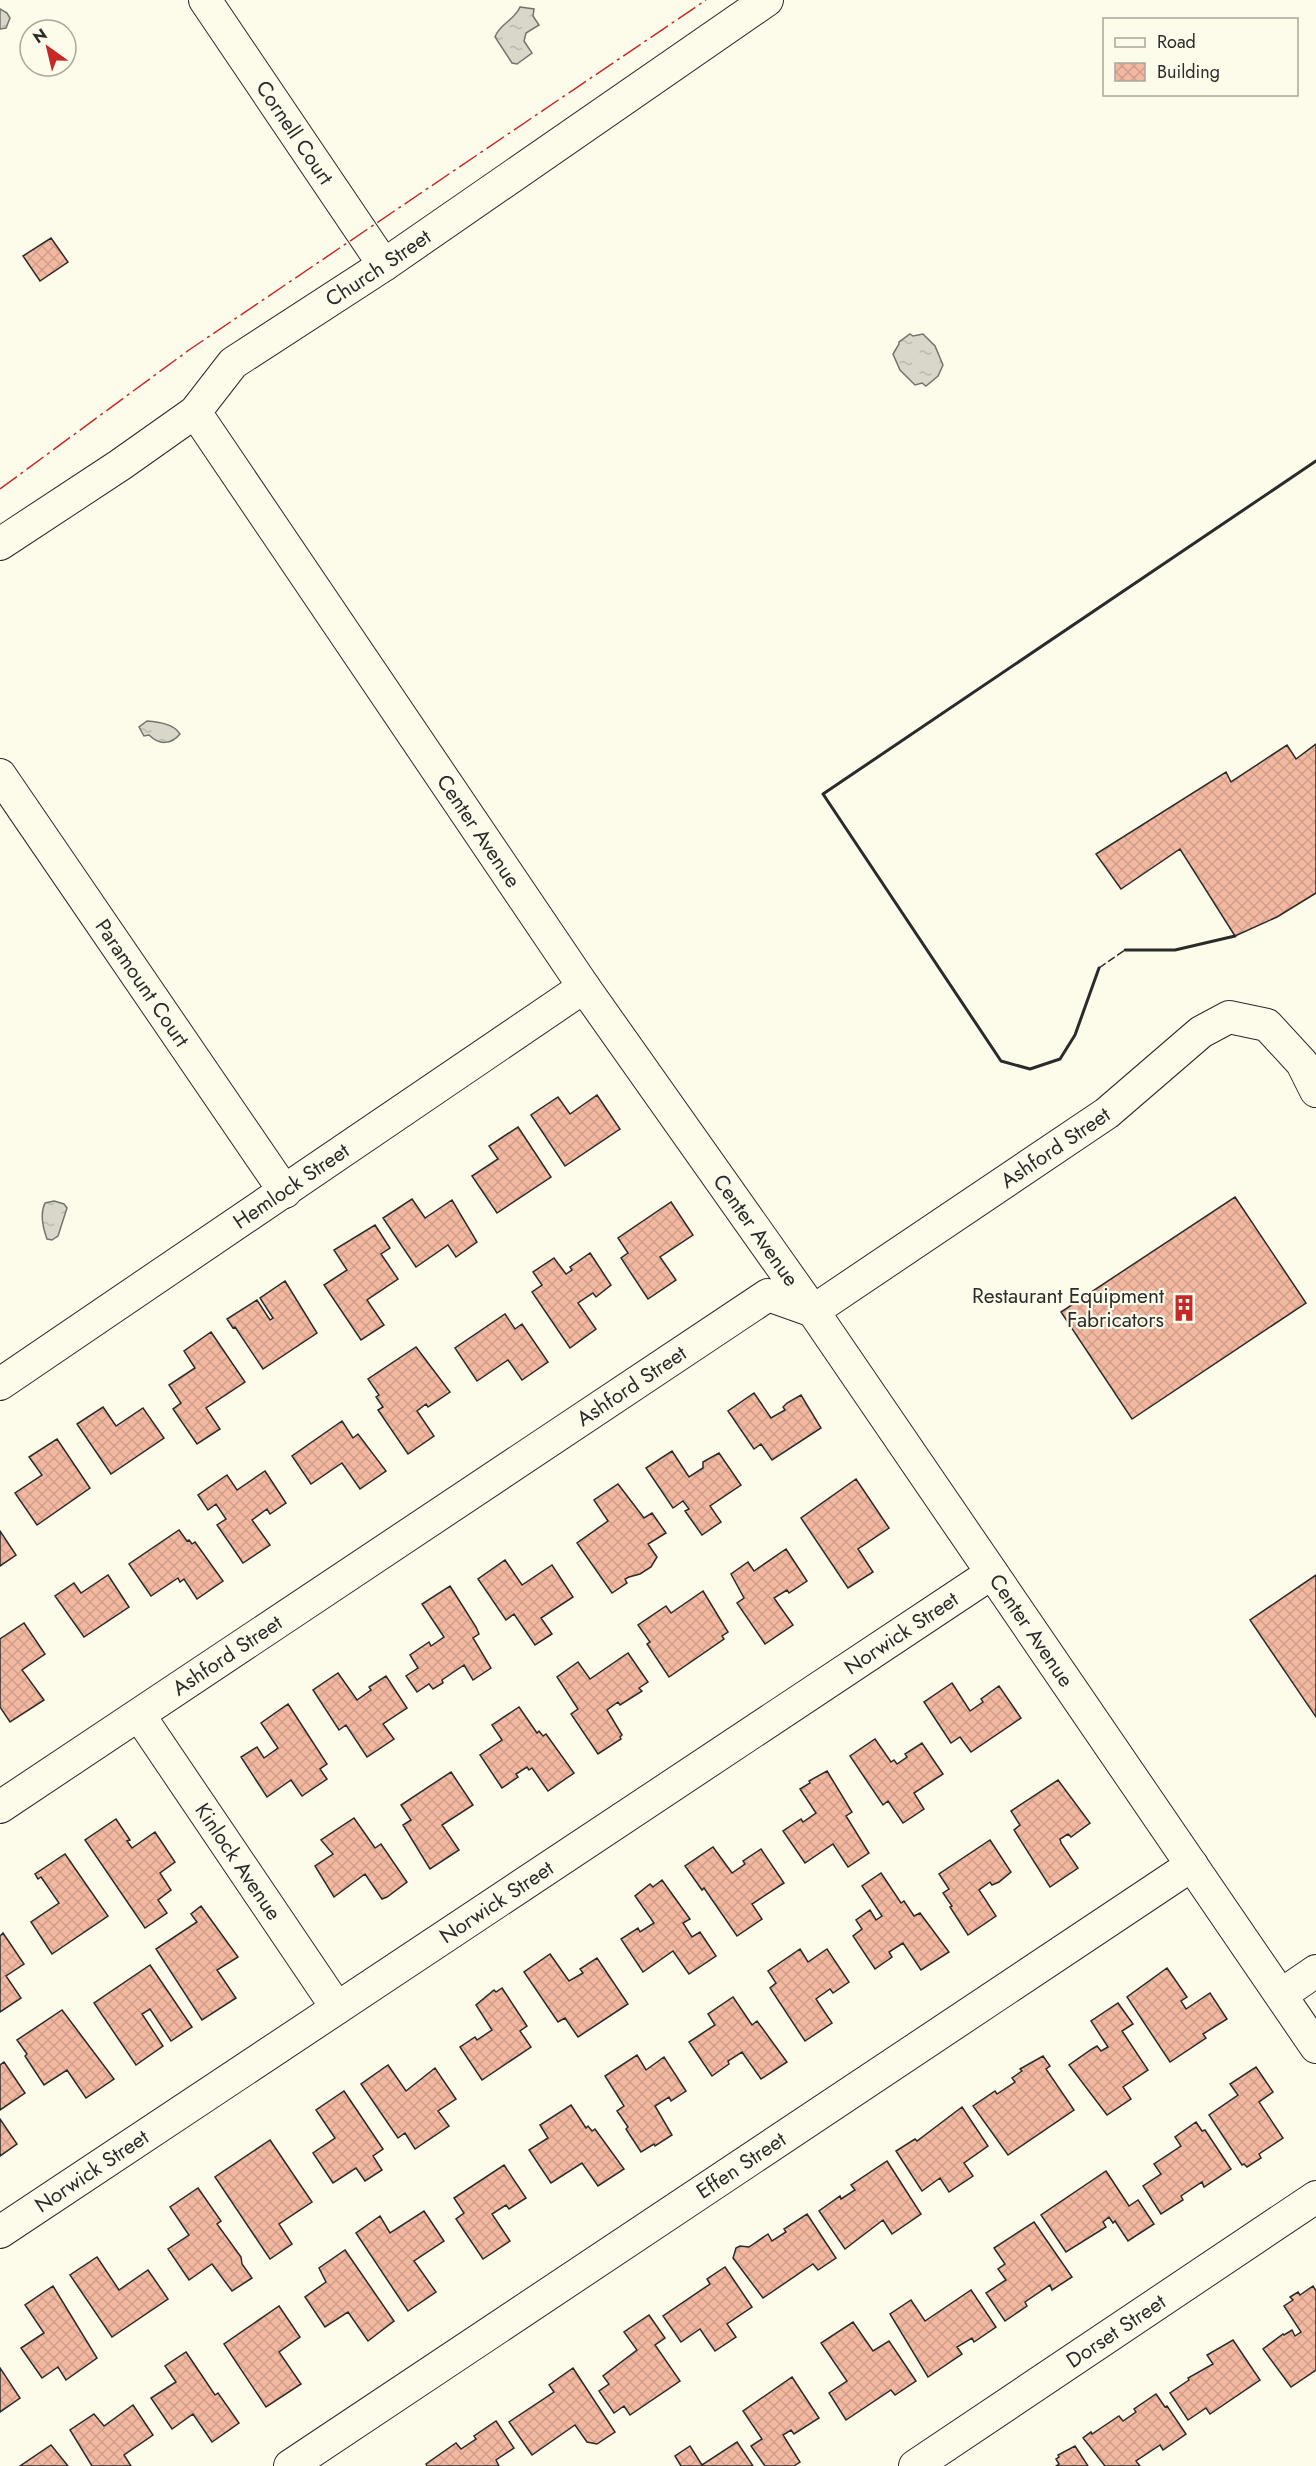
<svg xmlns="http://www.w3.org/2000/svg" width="1316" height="2466" viewBox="0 0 1316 2466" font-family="Jost,sans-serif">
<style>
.water{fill:url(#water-ripples);stroke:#74746e;stroke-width:1.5}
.building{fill:url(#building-cross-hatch);stroke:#2b2b2b;stroke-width:1.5}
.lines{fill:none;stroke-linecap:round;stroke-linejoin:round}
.minor-casing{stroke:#2b2b2b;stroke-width:34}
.minor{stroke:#fdfbea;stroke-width:32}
.fence{stroke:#2b2b2b;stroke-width:1.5;stroke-dasharray:8 3;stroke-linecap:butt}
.wall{stroke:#2b2b2b;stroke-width:3}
.power{stroke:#c62828;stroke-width:1.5;stroke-dasharray:21 4.5 3 4.5;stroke-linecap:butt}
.labels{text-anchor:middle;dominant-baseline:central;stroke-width:4.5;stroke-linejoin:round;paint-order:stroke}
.street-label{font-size:21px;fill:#2b2b2b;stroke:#fdfbea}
.poi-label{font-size:21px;fill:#2b2b2b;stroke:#fdfbea;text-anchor:end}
</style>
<defs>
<pattern id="water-ripples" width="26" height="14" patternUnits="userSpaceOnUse" patternTransform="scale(1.5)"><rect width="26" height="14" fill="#d8d7c9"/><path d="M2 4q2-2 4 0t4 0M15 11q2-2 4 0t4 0" fill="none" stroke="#bab9ad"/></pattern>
<pattern id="building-cross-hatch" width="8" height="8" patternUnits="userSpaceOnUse" patternTransform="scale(1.5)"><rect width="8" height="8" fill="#f2b8a0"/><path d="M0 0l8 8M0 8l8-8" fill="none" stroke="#d09e8a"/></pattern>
</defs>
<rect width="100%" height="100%" fill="#fdfbea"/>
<path class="water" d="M520 7 534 9 533 16 539 25 526 33 524 41 532 53 517 64 512 63 495 37C499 24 515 20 520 7Z
M0 9 7 13 10 18 6 28 0 29Z
M910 334 913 336 923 334 935 346 943 365 938 376 926 386 922 383 915 385 900 370 893 354 899 344V342Z
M147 721C159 722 174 724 180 734 171 745 159 745 149 735L144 736 139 727Z
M54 1201 64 1204 67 1208 58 1236 52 1240 47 1239C43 1228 40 1213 45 1203Z"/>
<path class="building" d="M51 238 68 262 40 281 23 256Z
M1316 744V893L1277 917 1235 936 1180 849 1121 889 1096 854 1226 772 1231 782 1287 745 1296 759Z
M597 1095 620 1129 565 1166 531 1115 558 1097 570 1114Z
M518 1127 551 1177 497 1213 472 1176 498 1159 489 1146Z
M1235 1197 1306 1303 1132 1419 1061 1312Z
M412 1199 425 1218 452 1200 477 1242 456 1257 448 1245 416 1267 383 1218Z
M671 1202 693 1235 660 1257 676 1280 648 1299 621 1258 628 1253 618 1238Z
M375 1225 390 1248 381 1254 398 1279 367 1300 384 1325 361 1340 324 1285 347 1270 334 1250Z
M590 1253 611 1285 596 1297 593 1293 578 1303 596 1329 570 1348 532 1292 542 1285 533 1272 554 1258 566 1274 572 1270 570 1267Z
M285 1281 317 1333 263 1369 235 1327 233 1328 227 1319 257 1300 270 1320 273 1318 260 1298Z
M505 1314 515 1329 522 1324 548 1362 522 1380 508 1360 477 1381 455 1348Z
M211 1332 245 1382 206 1408 220 1429 197 1444 173 1409 181 1403 169 1385 195 1368 184 1351Z
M416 1347 450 1392 428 1407 426 1404 417 1411 434 1436 408 1454 378 1410 383 1407 376 1397 379 1395 368 1379Z
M754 1393 771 1418 785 1410 783 1407 787 1403 801 1395 821 1428 772 1460 761 1444 754 1449 728 1411Z
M103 1407 116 1426 143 1408 164 1438 111 1474 77 1424Z
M342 1421 353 1438 358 1434 386 1471 360 1489 342 1463 311 1484 292 1456Z
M57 1439 90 1488 37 1525 15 1493 42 1475 29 1457Z
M672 1451 689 1477 703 1468V1462L719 1453 741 1485 710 1506 721 1522 702 1535 685 1511 689 1509 683 1501 673 1508 646 1468Z
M265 1471 286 1503 270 1514 267 1509 252 1520 270 1545 243 1563 217 1525 226 1519 216 1504 208 1510 198 1495 227 1475 237 1490Z
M856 1479 889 1528 858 1549 873 1572 848 1588 801 1518Z
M618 1484 644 1518 652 1513 666 1533 648 1544 657 1557 651 1567 640 1574 629 1577 625 1579 627 1583 612 1593 577 1543 608 1521 594 1500Z
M179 1530 187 1541 189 1540 192 1544 195 1542 223 1581 197 1599 184 1579 180 1582 178 1578 151 1596 129 1564Z
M0 1531 16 1555 0 1566Z
M786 1549 807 1581 789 1593 787 1590 774 1598 793 1625 765 1644 737 1603 744 1598 731 1574 748 1562 754 1571Z
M505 1560 522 1585 552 1565 573 1597 541 1618 552 1634 535 1645 514 1614 506 1620 478 1579Z
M108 1575 129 1607 84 1637 55 1596 74 1583 81 1593Z
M1316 1575V1717L1250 1620Z
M450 1586 476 1627 479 1634 473 1638 491 1668 473 1680 464 1665 442 1680 443 1683 433 1689 429 1684 417 1692 406 1676 418 1668 410 1655 429 1642 431 1646 444 1637 422 1604Z
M703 1591 728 1632 722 1636 724 1639 669 1677 647 1644 650 1642 638 1625 666 1606 671 1613Z
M24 1623 45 1654 22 1670 44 1700 10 1722 0 1707V1639Z
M628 1653 648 1682 639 1688 642 1691 620 1705 618 1702 607 1710 622 1735 620 1737 621 1739 598 1754 571 1714 578 1709 557 1677 578 1662 590 1679Z
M338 1673 357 1700 371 1690 369 1687 386 1676 407 1708 383 1724 394 1739 367 1757 346 1725 339 1730 313 1690Z
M952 1683 970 1711 983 1702 981 1699 999 1686 1021 1718 971 1752 960 1737 951 1743 924 1702Z
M288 1704 327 1764 320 1769 327 1779 302 1796 291 1780 267 1797 241 1757 257 1747 264 1758 278 1748 261 1723Z
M519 1707 537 1733 539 1731 543 1736 546 1734 574 1773 548 1791 532 1768 529 1770 527 1767 516 1774 518 1777 502 1788 480 1755 502 1740 492 1725Z
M875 1739 891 1762 894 1760 897 1764 907 1757 905 1754 922 1743 943 1774 914 1793 924 1809 903 1823 888 1801 883 1805 850 1756Z
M827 1771 852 1812 846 1816 869 1853 848 1867 833 1844 805 1863 783 1831 801 1819 803 1822 816 1813 800 1789 810 1783 809 1781Z
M451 1772 473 1805 442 1825 459 1850 430 1869 403 1825 411 1820 401 1805Z
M1058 1780 1090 1823 1071 1837 1068 1834 1060 1839 1061 1843 1078 1868 1050 1887 1014 1830 1020 1825 1011 1811Z
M354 1818 375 1848 381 1844 407 1882 387 1897 382 1899 365 1874 334 1897 315 1866 333 1854 321 1840Z
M116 1819 130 1840 127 1841 132 1848 155 1832 175 1862 160 1873 171 1890 158 1900 167 1913 145 1928 85 1840Z
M990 1840 1011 1872 999 1882 992 1885 990 1882 979 1890 996 1916 968 1935 950 1907 952 1906 943 1893 949 1889 939 1874Z
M713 1847 732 1873 745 1864 743 1861 761 1849 784 1883 752 1904 762 1919 737 1936 704 1888 702 1890 685 1866Z
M65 1854 108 1916 52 1954 31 1922 59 1903 41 1877 38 1879 35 1874Z
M881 1873 901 1903 904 1901 914 1916 920 1913 949 1952 921 1970 903 1943 889 1952 892 1957 875 1969 853 1936 862 1929 856 1920 870 1910 876 1920 882 1916 862 1886Z
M662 1880 690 1919 683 1923 692 1937 700 1932 716 1956 689 1974 673 1951 643 1972 621 1939 638 1928 640 1932 654 1923 635 1896 650 1884 653 1887Z
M201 1906 238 1957 217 1970 236 1998 202 2020 156 1949 197 1922 191 1914Z
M3 1933 24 1964 6 1976 21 1998 0 2012V1936Z
M800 1949 808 1962 827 1949 849 1982 833 1993 830 1989 816 1999 832 2023 805 2041 770 1988 776 1983 768 1971Z
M550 1954 569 1981 583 1973 580 1969 597 1958 628 2004 578 2037 565 2018 558 2022 524 1972Z
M150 1965 192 2027 171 2041 150 2009 142 2014 163 2046 136 2065 94 2003Z
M1167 1968 1187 1997 1181 2001 1186 2009 1210 1993 1227 2019 1203 2034 1206 2038 1170 2062 1127 1997Z
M502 1988 527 2026 520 2031 531 2047 482 2080 460 2047 475 2037 477 2040 492 2030 476 2005 494 1990 496 1992Z
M733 1997 752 2025 757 2021 787 2062 761 2079 742 2052 728 2061 729 2064 712 2076 689 2042 715 2025 708 2014Z
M1118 2003 1133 2024 1122 2031 1148 2070 1123 2087 1131 2099 1107 2115 1069 2065 1092 2049 1097 2046 1101 2051 1108 2047 1091 2021Z
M62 2010 114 2079 86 2098 67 2070 44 2085 25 2056 27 2054 17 2040Z
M637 2055 646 2070 664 2057 686 2091 671 2101 669 2097 655 2106 672 2135 655 2146 654 2144 641 2152 626 2129 628 2127 617 2111 624 2106 605 2076Z
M1043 2056 1050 2066 1046 2069 1074 2110 1008 2155 973 2106 995 2091 997 2094 1015 2082 1012 2078 1022 2071 1020 2069Z
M4 2062 25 2093 0 2110V2065Z
M388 2065 406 2091 435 2068 456 2099 438 2111 449 2126 415 2149 405 2133 398 2138 361 2084Z
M1256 2067 1273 2092 1259 2102 1283 2138 1259 2154 1261 2158 1247 2167 1244 2164 1242 2165 1209 2115 1238 2095 1230 2084Z
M344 2091 383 2149 373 2156 382 2170 365 2181 356 2168 333 2183 313 2153 335 2138 316 2110Z
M571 2105 586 2128 588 2126 592 2131 595 2129 624 2169 598 2186 582 2163 551 2183 529 2150 548 2138 540 2125Z
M962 2107 988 2146 964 2163 973 2176 949 2192 940 2178 922 2191 896 2151 915 2139 917 2141Z
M0 2119 17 2144 0 2156Z
M1196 2122 1202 2131 1205 2130 1231 2169 1204 2187 1202 2182 1181 2196 1183 2200 1161 2214 1143 2186 1161 2174 1154 2164 1181 2146 1175 2137Z
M270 2140 312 2202 279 2224 292 2244 270 2259 215 2177Z
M887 2161 921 2214 892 2234 883 2220 845 2249 819 2211 840 2196 841 2199 855 2190 851 2185Z
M504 2165 526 2198 509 2209 506 2205 492 2214 510 2241 483 2259 456 2219 464 2213 454 2198Z
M1106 2171 1129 2206 1138 2200 1154 2224 1128 2241 1115 2221 1113 2223 1109 2217 1103 2222 1106 2227 1066 2252 1041 2215Z
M198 2188 221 2221 217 2224 241 2257 242 2264 252 2278 232 2291 212 2264 189 2280 168 2249 189 2235 170 2207Z
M424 2211 444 2241 414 2261 436 2292 408 2311 356 2233 380 2216 390 2233Z
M807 2214 836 2258 818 2270 813 2264 763 2298 733 2258 736 2248 740 2246 749 2247 768 2234 772 2241 786 2232 784 2229Z
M1034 2222 1072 2277 1052 2290 1050 2285 1025 2302 1027 2306 1005 2321 986 2293 1006 2280 998 2269 1005 2264 994 2248Z
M345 2250 394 2321 368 2341 348 2312 325 2327 305 2297 326 2282 319 2268Z
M97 2257 119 2290 148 2270 168 2299 112 2337 70 2275Z
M725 2267 752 2307 727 2324 736 2337 715 2351 700 2329 681 2342 663 2316 710 2284 707 2279Z
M53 2286 97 2358 66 2380 58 2367 42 2378 21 2348 44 2333 25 2305Z
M1313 2286 1316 2291V2370L1291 2387 1263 2349 1283 2334 1284 2335 1292 2330 1295 2336 1301 2332 1284 2306 1293 2300 1290 2297 1298 2292 1300 2295Z
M971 2290 996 2327 974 2342 972 2338 957 2347 962 2354 928 2377 890 2314 911 2300 925 2321Z
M279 2306 300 2337 279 2352 301 2384 266 2407 224 2344Z
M649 2315 665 2338 655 2345 680 2381 630 2415 624 2406 614 2413 599 2391 609 2384 603 2376 637 2350 624 2332Z
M853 2322 873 2351 889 2341 916 2381 895 2395 891 2390 846 2420 829 2393 847 2381 821 2343Z
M1233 2340 1260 2380 1210 2414 1206 2408 1188 2420 1170 2393 1189 2380 1188 2378 1213 2364 1207 2355Z
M186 2352 215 2395 218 2393 239 2423 212 2442 193 2414 172 2429 151 2398 176 2382 165 2366Z
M0 2368 20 2398 0 2412Z
M573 2368 615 2432 597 2444 587 2442 575 2425 532 2455 509 2422 554 2392 549 2385Z
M792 2377 819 2418 794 2434 791 2430 783 2435 800 2462 794 2466H765L751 2446 762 2439 743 2411Z
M1156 2394 1165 2407 1167 2406 1186 2434 1163 2450 1160 2445 1136 2461 1140 2466H1105L1083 2438 1091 2432 1092 2434 1119 2416 1123 2421 1136 2412 1134 2409Z
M133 2405 153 2435 124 2455 131 2466H92L70 2430 94 2414 104 2426Z
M496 2421 514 2448 496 2460 499 2466H427L426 2464 456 2443 461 2449 476 2439 474 2436Z
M737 2442 753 2466H681L675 2456 690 2446 702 2465Z
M51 2445 68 2466H20Z
M1075 2446 1088 2466H1056L1059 2464 1056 2459 1059 2457 1058 2455Z"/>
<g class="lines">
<defs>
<g id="minor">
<path id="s1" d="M205 0 384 265"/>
<path id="s2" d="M195 412 584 987 813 1311 1316 2047"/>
<path id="s3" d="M0 544 120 465 195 412 233 363 384 265 767 0"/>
<path id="s4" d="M0 775 285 1192"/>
<path id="s5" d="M0 1384 584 987"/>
<path id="s6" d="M139 1715 337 2008"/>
<path id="s7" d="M0 1807 768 1295 813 1311 1107 1113 1201 1032 1229 1017 1267 1025 1302 1063 1316 1091"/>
<path d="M1281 1995 1316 1971"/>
<path id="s8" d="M0 2232 992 1573"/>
<path id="s9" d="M290 2466 1192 1865"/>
<path id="s10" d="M915 2466 1316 2197"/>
</g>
</defs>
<use href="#minor" class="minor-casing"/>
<use href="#minor" class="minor"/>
<path class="fence" d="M1099 968 1125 950"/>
<path class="wall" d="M1125 950H1175L1235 936
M1099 968 1075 1035 1060 1059 1030 1069 1001 1061 823 794 1316 461"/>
<path class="power" d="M0 489 189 350 706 0"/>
</g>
<defs>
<symbol id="building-bare" viewBox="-9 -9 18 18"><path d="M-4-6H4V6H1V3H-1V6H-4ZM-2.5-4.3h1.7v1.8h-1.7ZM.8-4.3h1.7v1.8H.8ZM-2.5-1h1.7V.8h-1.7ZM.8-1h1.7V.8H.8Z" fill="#c62828" stroke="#fdfbea" stroke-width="2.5" paint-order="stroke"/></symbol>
</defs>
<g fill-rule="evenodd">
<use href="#building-bare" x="1165" y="1289" width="38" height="38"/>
</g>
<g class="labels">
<g class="street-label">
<text stroke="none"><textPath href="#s1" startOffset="160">Cornell Court</textPath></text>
<text stroke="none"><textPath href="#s3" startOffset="471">Church Street</textPath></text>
<text stroke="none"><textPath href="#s2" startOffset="506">Center Avenue</textPath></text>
<text stroke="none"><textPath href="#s4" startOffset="252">Paramount Court</textPath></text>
<text stroke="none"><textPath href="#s7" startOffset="1263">Ashford Street</textPath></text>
<text stroke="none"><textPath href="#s5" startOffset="352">Hemlock Street</textPath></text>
<text stroke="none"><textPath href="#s2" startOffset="992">Center Avenue</textPath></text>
<text stroke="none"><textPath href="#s7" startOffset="759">Ashford Street</textPath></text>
<text stroke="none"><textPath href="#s2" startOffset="1478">Center Avenue</textPath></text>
<text stroke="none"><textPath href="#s8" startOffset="1082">Norwick Street</textPath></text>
<text stroke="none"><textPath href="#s7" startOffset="273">Ashford Street</textPath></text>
<text stroke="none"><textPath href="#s6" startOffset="177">Kinlock Avenue</textPath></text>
<text stroke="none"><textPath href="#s8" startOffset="596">Norwick Street</textPath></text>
<text stroke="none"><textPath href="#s9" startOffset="542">Effen Street</textPath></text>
<text stroke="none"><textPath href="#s8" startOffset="110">Norwick Street</textPath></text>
<text stroke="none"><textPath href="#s10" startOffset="242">Dorset Street</textPath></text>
</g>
<g class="poi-label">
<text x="1164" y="1296">Restaurant Equipment<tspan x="1164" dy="24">Fabricators</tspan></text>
</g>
</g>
<rect x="1103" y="18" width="195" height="78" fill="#fdfbea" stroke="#a9a89e" stroke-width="1.5"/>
<rect x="1115" y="38" width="30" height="9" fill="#fdfbea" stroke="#a9a89e" stroke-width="1.5"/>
<text x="1157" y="48" font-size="18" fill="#2b2b2b">Road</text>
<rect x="1115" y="63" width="30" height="18" fill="url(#building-cross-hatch)" stroke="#a9a89e" stroke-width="1.5"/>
<text x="1157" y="78" font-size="18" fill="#2b2b2b">Building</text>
<g transform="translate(48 48) rotate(326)"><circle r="28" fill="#fdfbea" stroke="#a9a89e" stroke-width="1.5"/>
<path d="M0-4.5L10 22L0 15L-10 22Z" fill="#c62828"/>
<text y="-9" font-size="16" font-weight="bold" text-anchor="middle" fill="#2b2b2b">N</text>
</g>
</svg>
